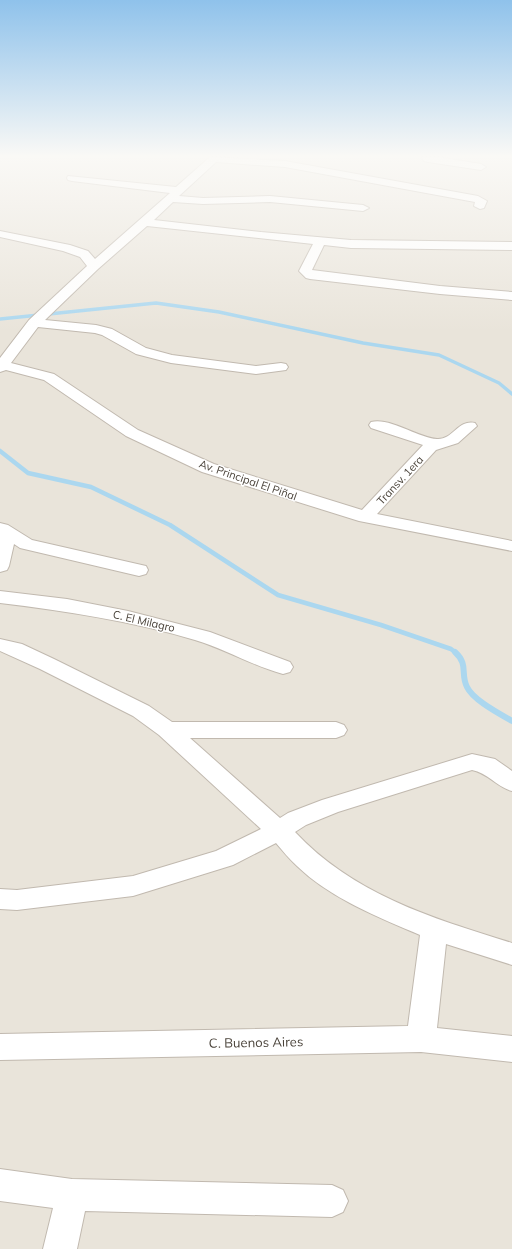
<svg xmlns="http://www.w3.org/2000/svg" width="512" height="1249" viewBox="0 0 512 1249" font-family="Mulish,sans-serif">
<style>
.residential{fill:#e9e4da}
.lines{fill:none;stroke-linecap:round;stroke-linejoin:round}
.stream-far2{stroke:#abd7ef;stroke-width:3.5}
.stream-far1{stroke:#abd7ef;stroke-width:4.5}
.stream{stroke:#abd7ef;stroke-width:6}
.minor-casing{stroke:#c1b9af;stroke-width:2}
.minor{fill:#fff;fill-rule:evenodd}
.labels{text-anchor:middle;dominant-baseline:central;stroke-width:3;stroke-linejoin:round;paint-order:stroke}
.street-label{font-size:11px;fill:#4a433a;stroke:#fff}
.near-street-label{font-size:13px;fill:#4a433a;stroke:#fff}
</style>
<rect width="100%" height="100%" fill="#f5f2ec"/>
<path class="residential" d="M0 157H512V1249H0Z"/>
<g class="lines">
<path class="stream-far2" d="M0 319 156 303 219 312 363 343 439 355 499 383 512 394"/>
<path class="stream-far1" d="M0 451 28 473 91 487 170 525 278 595 381 625 451 649 456 653"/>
<path class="stream" d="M455 652C469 665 460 673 467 687 473 700 500 714 512 721"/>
<defs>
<path id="minor" d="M210 157 285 161 478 196 487 201 484 208 480 209 474 206 475 202 285 167 216 162 179 196 203 198 270 196 363 205 369 208 363 211 270 202 203 204 173 202 154 220 261 232 351 240 512 242V250L351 248 324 245 312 270 440 286 512 292V300L440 294 310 279 306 278 299 271 313 244 147 226 98 269 45 320 96 325 112 329 146 348 172 355 256 366 281 363 286 364 288 367 286 370 256 374 171 363 136 354 102 335 95 333 38 327 11 363 54 374 138 430 214 464 362 510 423 445 371 428 369 425 371 422C390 417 418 438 437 439 453 440 458 419 475 423L477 426 458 443 436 450 377 514 512 541V551L359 521 202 472 126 436 44 380 6 370 0 372V358L29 320 87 266 80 257 63 251 0 237V231L70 245 88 251 95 259 170 193 72 181 68 180 67 178 68 176 176 187Z
M422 157H437L481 164 486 167 481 170 428 162 424 161Z
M0 523 8 525 32 540 146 566 148 570 146 574 139 576 20 548 14 544 9 566 7 570 0 572Z
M0 591 67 599 128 611 210 632 290 662 293 667 290 672 283 674C253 666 225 649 195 640 131 621 66 611 0 603Z
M0 639 22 644 54 659 149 706 172 722H336L344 725 347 730 344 735 336 738H190L280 818 288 813 322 800 472 754 495 759 512 771V791C497 787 488 773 472 770L338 812 306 825 295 832C354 895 432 918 512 943V965L446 944 437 1028 512 1036V1062L421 1052 0 1060V1034L408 1026 420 935C378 917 330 898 297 866 289 859 283 851 276 843L233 865 133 896 17 910 0 909V889L17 890 133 876 216 851 261 829 159 735 133 716 40 669 0 651Z
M0 1169 72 1179 332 1185 343 1190 348 1201 343 1212 332 1217 85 1211 77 1249H43L53 1208 0 1201Z"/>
</defs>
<use href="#minor" class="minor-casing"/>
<use href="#minor" class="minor"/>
</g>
<linearGradient id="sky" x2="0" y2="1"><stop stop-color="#8fc2eb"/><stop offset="0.47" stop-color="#faf9f6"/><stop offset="1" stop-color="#faf9f6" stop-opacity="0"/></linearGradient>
<rect width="512" height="332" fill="url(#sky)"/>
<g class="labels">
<g class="street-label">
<text transform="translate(248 480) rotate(19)">Av. Principal El Piñal</text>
<text transform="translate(400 480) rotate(-47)">Transv. 1era</text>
<text transform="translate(144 621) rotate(13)">C. El Milagro</text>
</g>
<g class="near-street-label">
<text transform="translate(256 1042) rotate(-1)">C. Buenos Aires</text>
</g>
</g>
</svg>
